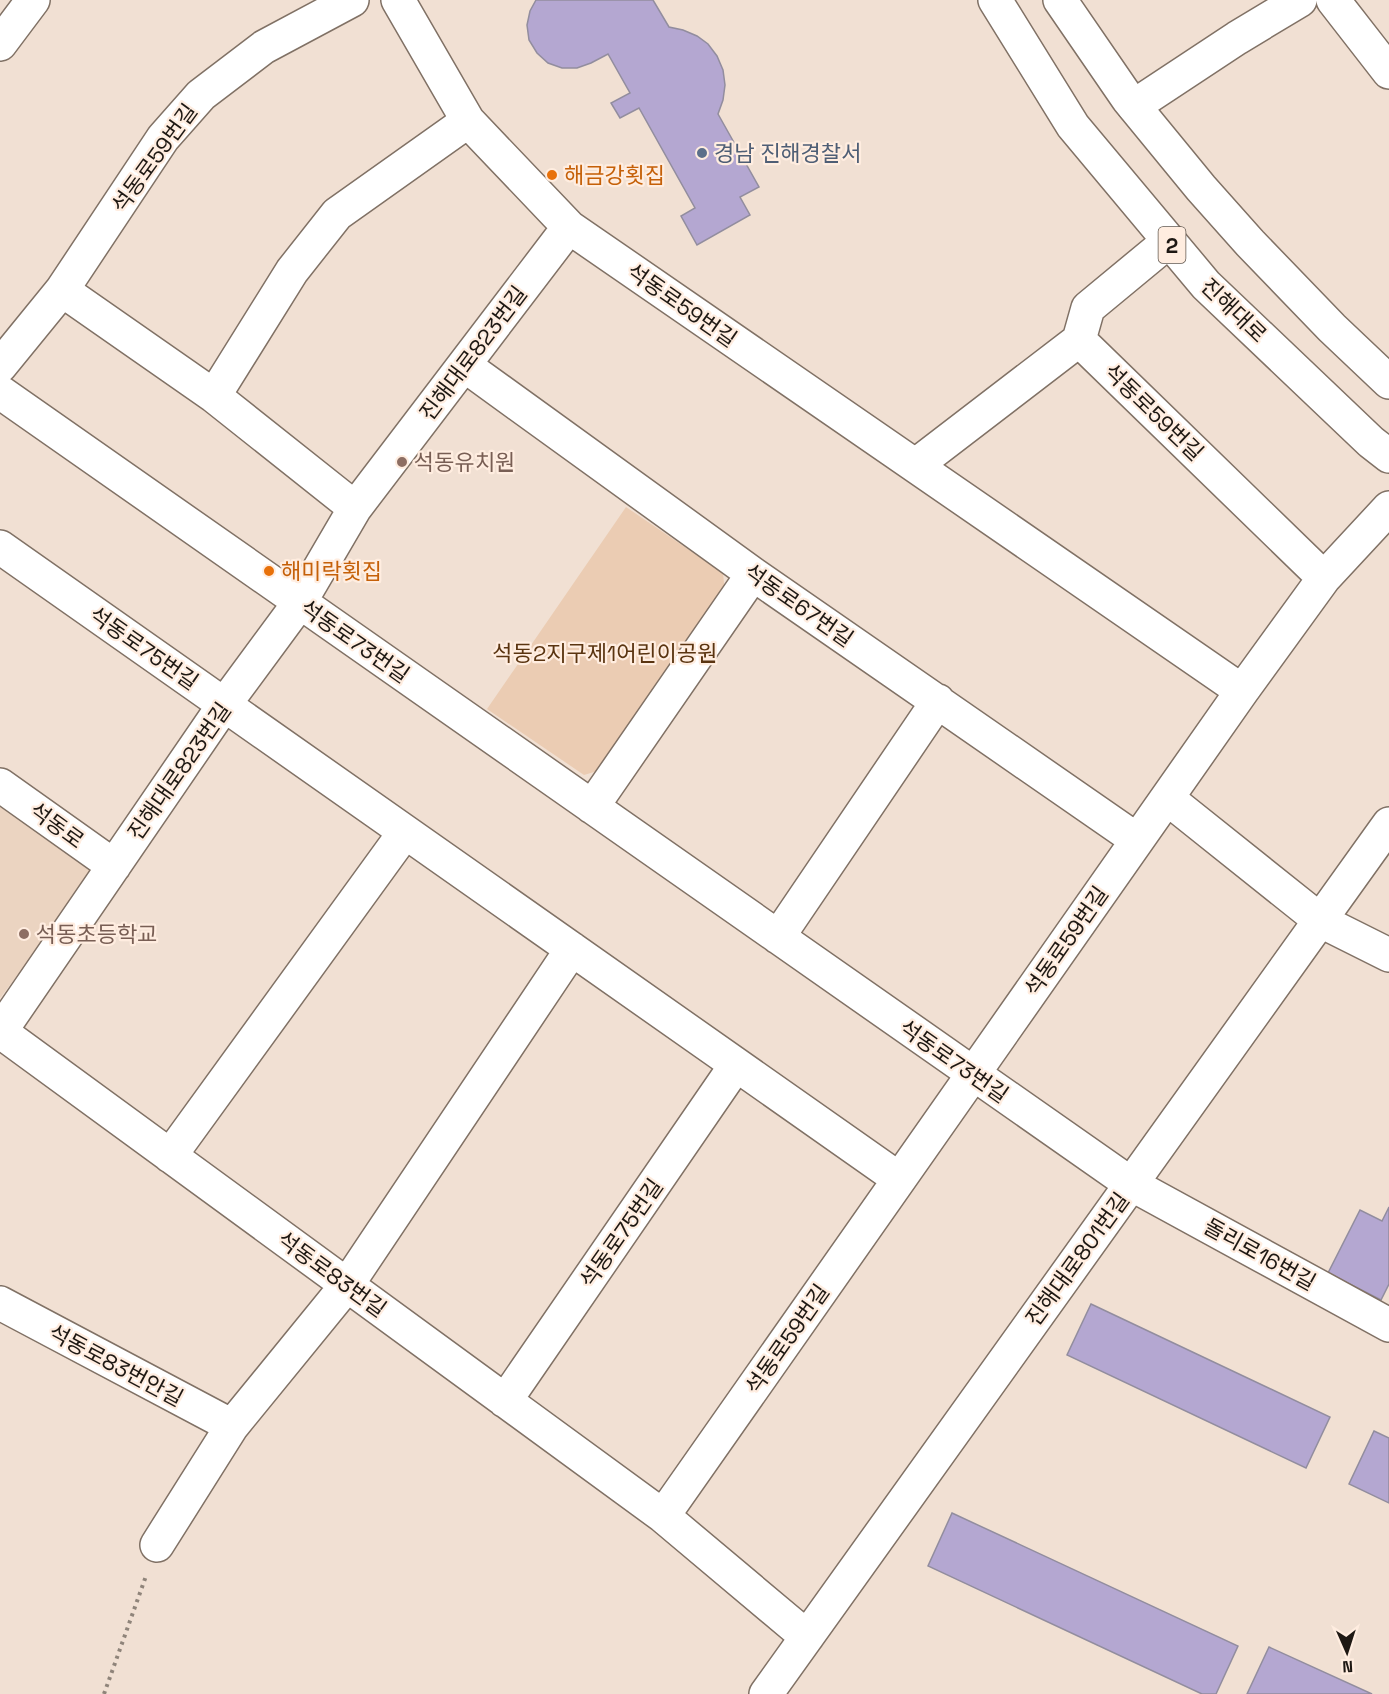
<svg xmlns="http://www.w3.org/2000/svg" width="1389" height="1694" viewBox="0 0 1389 1694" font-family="'Space Grotesk','Noto Sans KR',sans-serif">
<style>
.built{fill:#ebd4c1}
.green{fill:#ebccb3}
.building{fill:#b4a7d1;stroke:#928d9e;stroke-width:1.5}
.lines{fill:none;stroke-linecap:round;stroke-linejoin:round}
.minor-casing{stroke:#807165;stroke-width:36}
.primary-casing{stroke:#807165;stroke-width:36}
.path{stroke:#8f847a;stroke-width:4;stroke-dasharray:3 4.5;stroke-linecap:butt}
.minor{stroke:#fff;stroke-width:33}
.primary{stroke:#fff;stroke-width:33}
.service-dot{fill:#5c6f8a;stroke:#ffede0;stroke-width:2}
.food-dot{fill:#e8710a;stroke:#ffede0;stroke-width:2}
.education-dot{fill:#8d6e63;stroke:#ffede0;stroke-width:2}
.labels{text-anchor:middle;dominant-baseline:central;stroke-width:4.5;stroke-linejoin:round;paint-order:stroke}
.shield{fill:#ffede0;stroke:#625850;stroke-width:1.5}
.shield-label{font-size:21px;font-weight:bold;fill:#1e1813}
.service-label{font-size:22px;fill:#4e5e75;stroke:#ffede0;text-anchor:start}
.street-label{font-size:22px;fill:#1e1813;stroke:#ffede0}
.food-label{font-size:22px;fill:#c56008;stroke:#ffede0;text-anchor:start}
.education-label{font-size:22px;fill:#785e54;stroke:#ffede0;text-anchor:start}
.park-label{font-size:22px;fill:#5a3410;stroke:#ffede0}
</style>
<rect width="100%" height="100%" fill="#f1e0d3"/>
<path class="built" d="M0 802 96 871 0 998Z"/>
<path class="green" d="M626 507 723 573 725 593 604 769 584 775 487 709Z"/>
<path class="building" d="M536 0H653L669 27 683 30 697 36 708 44 717 56 723 70 725 85 723 100 718 114 759 187 740 197 750 215 697 245 681 216 695 208 639 108 620 118 611 103 630 93 608 54 591 63 577 68H562L548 63 537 53 529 40 527 25 530 11Z
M1389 1207V1284L1381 1300 1328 1273 1360 1210 1382 1221Z
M1091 1304 1330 1417 1306 1468 1067 1355Z
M1374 1431 1389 1438V1503L1349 1484Z
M952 1513 1238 1646 1216 1694H1202L928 1566Z
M1269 1647 1372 1694H1247Z"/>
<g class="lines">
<defs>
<path id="minor" d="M398 0 468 121 569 227 1242 691
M1333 0 1389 72
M0 44 33 0
M1134 106 1237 38 1300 0
M62 290 214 396 355 508
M1079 340 1324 578
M1079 340 1088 308 1169 241
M464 365 753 574 1137 840
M0 366 62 290 163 138 201 95 264 47 352 0
M0 392 1131 1184 1389 1325
M214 396 292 271 337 214 468 121
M916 465 1079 340
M0 547 899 1179
M0 785 114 866
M1167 798 1321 921 1389 955
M592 807 753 574
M778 937 938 701
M0 1032 224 705 300 602 355 508 569 227
M1 1032 663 1516 807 1637
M170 1156 405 832
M0 1303 232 1426
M505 1401 736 1065
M663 1516 1242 691 1324 578 1389 508
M157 1545 232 1426 347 1285 572 949
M766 1694 1389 824"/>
<path id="primary" d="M995 0 1073 126 1206 285 1371 442 1389 456
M1060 0 1128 99 1201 188 1250 243 1332 328 1389 382"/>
</defs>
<use href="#minor" class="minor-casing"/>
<use href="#primary" class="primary-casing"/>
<path class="path" d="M104 1694 146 1576"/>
<use href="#minor" class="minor"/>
<use href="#primary" class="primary"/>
</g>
<circle class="service-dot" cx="702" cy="153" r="6"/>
<g class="food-dot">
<circle cx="552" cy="175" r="6"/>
<circle cx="269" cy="571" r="6"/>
</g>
<g class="education-dot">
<circle cx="402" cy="462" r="6"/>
<circle cx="24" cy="934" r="6"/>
</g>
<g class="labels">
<rect class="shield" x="1158.5" y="227" width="27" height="36" rx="4.5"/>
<g class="shield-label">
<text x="1172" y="245">2</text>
</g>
<g class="service-label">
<text x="714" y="153">경남 진해경찰서</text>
</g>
<g class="street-label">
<text transform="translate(154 158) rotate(-54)">석동로59번길</text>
<text transform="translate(682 305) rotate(35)">석동로59번길</text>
<text transform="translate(1234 310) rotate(44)">진해대로</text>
<text transform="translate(473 353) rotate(-53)">진해대로823번길</text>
<text transform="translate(1154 412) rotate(44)">석동로59번길</text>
<text transform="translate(799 605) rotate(35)">석동로67번길</text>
<text transform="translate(355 641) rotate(35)">석동로73번길</text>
<text transform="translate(144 648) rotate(35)">석동로75번길</text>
<text transform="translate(179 771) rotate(-55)">진해대로823번길</text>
<text transform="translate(57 825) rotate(36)">석동로</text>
<text transform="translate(1066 941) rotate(-55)">석동로59번길</text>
<text transform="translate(954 1061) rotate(35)">석동로73번길</text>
<text transform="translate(621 1233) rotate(-55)">석동로75번길</text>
<text transform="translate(1260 1254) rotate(29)">돌리로16번길</text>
<text transform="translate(1077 1259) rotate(-54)">진해대로801번길</text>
<text transform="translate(332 1274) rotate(36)">석동로83번길</text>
<text transform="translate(787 1339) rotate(-55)">석동로59번길</text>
<text transform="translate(116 1365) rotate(28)">석동로83번안길</text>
</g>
<g class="food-label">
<text x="564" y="175">해금강횟집</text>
<text x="281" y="571">해미락횟집</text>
</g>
<g class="education-label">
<text x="414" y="462">석동유치원</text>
<text x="36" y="934">석동초등학교</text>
</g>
<g class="park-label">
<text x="605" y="653">석동2지구제1어린이공원</text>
</g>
</g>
<g transform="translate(1347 1652) rotate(177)" stroke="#ffede0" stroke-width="4.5" paint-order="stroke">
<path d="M0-4.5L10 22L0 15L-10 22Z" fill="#1e1813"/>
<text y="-9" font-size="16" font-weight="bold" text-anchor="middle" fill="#1e1813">N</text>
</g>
</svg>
